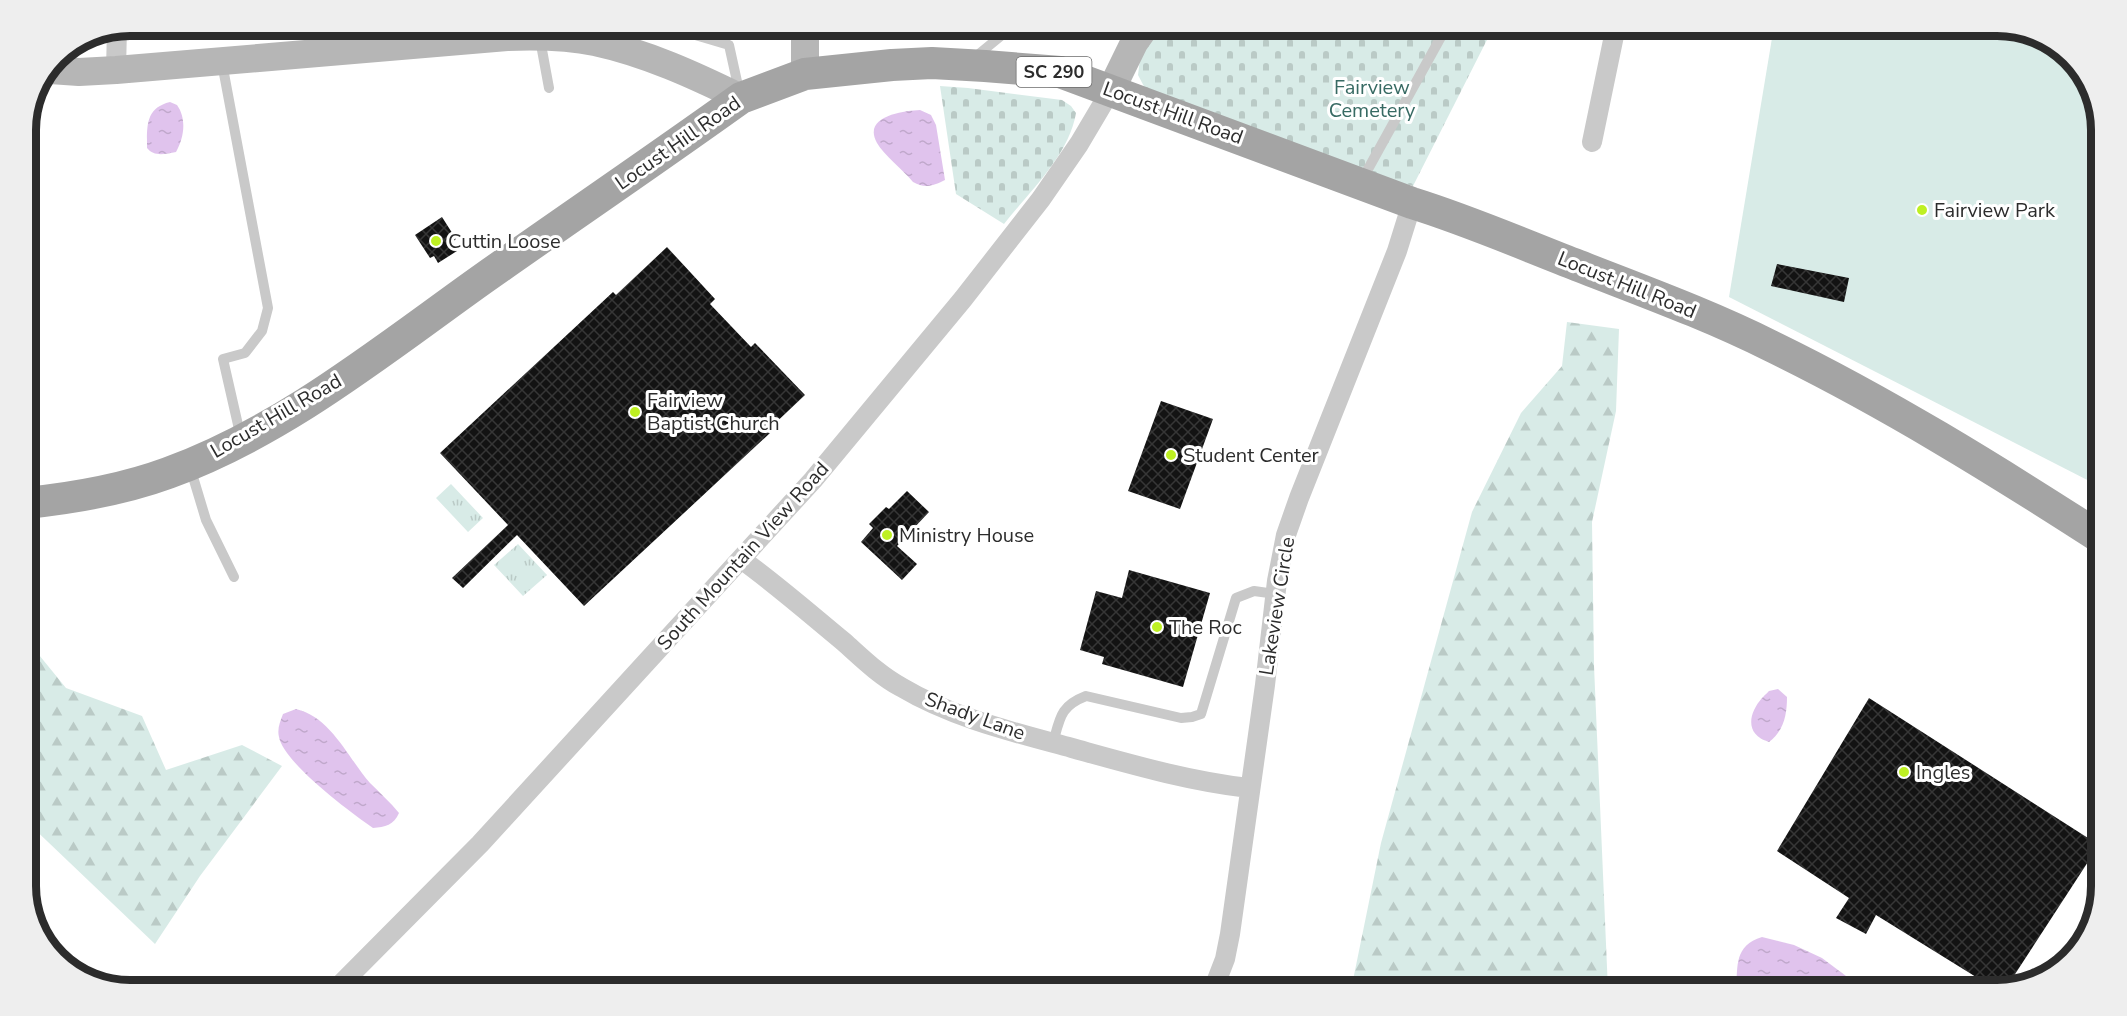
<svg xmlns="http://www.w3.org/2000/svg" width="2127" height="1016" viewBox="0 0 2127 1016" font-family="'Nunito Sans',sans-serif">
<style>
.grass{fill:url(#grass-tufts)}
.forest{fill:url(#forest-firs)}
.cemetery{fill:url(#cemetery-stones)}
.pitch{fill:#d8ebe7}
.water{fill:url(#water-ripples)}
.building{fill:url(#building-cross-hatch)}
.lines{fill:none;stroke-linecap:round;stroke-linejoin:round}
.lane{stroke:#c9c9c9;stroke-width:10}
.street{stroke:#c9c9c9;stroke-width:20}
.secondary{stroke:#b6b6b6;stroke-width:28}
.primary{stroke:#a4a4a4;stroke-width:32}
.poi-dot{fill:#bef022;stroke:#fff;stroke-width:2}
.labels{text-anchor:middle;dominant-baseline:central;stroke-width:6;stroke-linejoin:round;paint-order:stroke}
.shield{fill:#fff;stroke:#6b6b6b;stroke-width:1.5}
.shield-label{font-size:18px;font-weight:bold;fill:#2c2c2c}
.park-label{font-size:20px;fill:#376a63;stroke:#fff}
.street-label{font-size:20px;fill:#2c2c2c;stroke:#fff}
.poi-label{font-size:20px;fill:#2c2c2c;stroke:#fff;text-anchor:start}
.rim{fill:none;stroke:#2c2c2c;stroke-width:8}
</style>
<defs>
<pattern id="grass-tufts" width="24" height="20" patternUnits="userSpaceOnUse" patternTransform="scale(1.5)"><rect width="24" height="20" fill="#d8ebe7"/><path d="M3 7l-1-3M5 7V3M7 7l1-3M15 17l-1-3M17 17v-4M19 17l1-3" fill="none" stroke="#bacac6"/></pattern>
<pattern id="forest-firs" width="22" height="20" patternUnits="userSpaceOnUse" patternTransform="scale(1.5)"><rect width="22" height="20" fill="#d8ebe7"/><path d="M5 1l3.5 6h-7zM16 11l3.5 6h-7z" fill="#bacac6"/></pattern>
<pattern id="cemetery-stones" width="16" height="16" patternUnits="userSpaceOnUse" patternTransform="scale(1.5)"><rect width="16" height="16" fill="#d8ebe7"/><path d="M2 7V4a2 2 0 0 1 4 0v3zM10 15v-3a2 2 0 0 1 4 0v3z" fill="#bacac6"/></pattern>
<pattern id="water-ripples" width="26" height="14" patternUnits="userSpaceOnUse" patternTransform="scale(1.5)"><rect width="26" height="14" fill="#e0c3ed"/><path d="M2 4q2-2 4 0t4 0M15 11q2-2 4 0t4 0" fill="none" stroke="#c0a8cb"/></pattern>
<pattern id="building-cross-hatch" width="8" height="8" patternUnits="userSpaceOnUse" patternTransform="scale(1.5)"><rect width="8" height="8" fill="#131313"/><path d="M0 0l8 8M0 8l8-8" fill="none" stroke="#363636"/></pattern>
</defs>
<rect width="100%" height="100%" fill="#fff"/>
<path class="grass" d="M451 484 483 518 468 532 436 498Z
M518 544 547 575 523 596 494 565Z"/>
<path class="forest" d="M1567 322 1619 329 1616 411 1592 522 1594 666 1608 990H1351L1381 843 1472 512 1521 413 1562 366Z
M26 639 66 688 142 716 166 770 242 745 282 766 200 876 155 944 26 821Z"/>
<path class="cemetery" d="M1160 26H1494L1413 186 1375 176 1148 94 1138 75 1141 51Z
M940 86 968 88 1062 100 1071 106 1076 113C1069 155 1030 191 1004 224L956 194Z"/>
<path class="pitch" d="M1774 26H1997L2043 36 2084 72 2101 124V487L1729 297Z"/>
<path class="water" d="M170 102 177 105C187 119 184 138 176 152 165 154 154 157 147 148 147 127 145 108 170 102Z
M920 110 931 115 936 125 945 180C933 186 925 189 913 182 903 170 884 155 877 143 862 116 903 111 920 110Z
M1778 689 1787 697C1787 714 1784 731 1769 742 1745 735 1748 714 1762 698 1763 697 1768 692 1769 691 1772 690 1775 690 1778 689Z
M296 709C331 717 348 758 370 783 380 793 390 802 399 813 394 825 385 827 373 828 350 812 284 763 279 737 277 729 280 722 283 714Z
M1762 937 1794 945 1822 958 1858 985 1861 990H1736C1738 965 1734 946 1762 937Z"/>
<path class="building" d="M442 217 456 239 452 242 457 251 438 263 434 256 430 258 415 235Z
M667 247 715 299 710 304 751 347 755 343 805 395 768 430 770 433 584 606 517 535 463 588 452 578 508 525 440 453 613 292 616 295Z
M1777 264 1849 278 1844 302 1771 286Z
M1161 401 1213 419 1180 509 1128 491Z
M907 491 929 512 897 546 917 564 902 580 861 542 873 528 869 524 886 507 889 509Z
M1129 570 1210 593 1183 687 1102 664 1104 657 1080 650 1096 591 1122 598Z
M1869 698 2099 845 2006 988 1997 990 1876 915 1866 934 1836 918 1849 898 1777 851Z"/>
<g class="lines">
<path class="lane" d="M665 26 729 45 740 95
M1108 26 1134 43
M540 39 549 88
M623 46 649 26
M974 58 1013 26
M222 63 268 308 262 331 245 353 223 359 241 438
M1362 180 1447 26
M190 467 206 520 234 577
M1053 743C1060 718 1060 706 1086 696L1181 718 1192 717 1201 714 1236 598 1254 591 1275 594"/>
<path class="street" d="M116 70 117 28
M1592 142 1616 26
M741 559C777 585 810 614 844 642 862 658 879 675 901 687 953 718 1013 732 1072 748 1130 764 1188 781 1249 788
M335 990 480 844 813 480 963 299 1041 199 1079 144 1111 90
M1213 990 1225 959 1230 934 1265 685 1277 581 1286 535 1299 498 1397 251 1412 203"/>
<path class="secondary" d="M805 26V74
M50 70 79 72 116 70 507 37C536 36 566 36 595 42 646 53 694 75 741 98
M1111 90 1134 43 1146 26"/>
<path class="primary" d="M26 503C74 498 122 490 168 473 284 431 384 349 484 278 569 218 656 159 741 98L805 74 892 65 932 63 985 66 1060 72 1412 203C1467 220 1520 243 1574 264 1640 290 1707 314 1771 346 1886 402 1994 469 2101 538"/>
</g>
<g class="poi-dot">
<circle cx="1922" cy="210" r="6"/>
<circle cx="436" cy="241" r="6"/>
<circle cx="635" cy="412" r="6"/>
<circle cx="1171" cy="455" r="6"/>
<circle cx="887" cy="535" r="6"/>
<circle cx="1157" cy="627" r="6"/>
<circle cx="1904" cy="772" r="6"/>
</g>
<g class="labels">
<rect class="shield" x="1016.5" y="57" width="75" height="30" rx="4.5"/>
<g class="shield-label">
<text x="1054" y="72">SC 290</text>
</g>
<g class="park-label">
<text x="1372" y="87">Fairview<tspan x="1372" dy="23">Cemetery</tspan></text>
</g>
<g class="street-label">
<text transform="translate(1173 113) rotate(20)">Locust Hill Road</text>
<text transform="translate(678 143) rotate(-35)">Locust Hill Road</text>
<text transform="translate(1627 285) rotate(22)">Locust Hill Road</text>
<text transform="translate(276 416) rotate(-30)">Locust Hill Road</text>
<text transform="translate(743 556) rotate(-48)">South Mountain View Road</text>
<text transform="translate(1277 606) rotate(-81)">Lakeview Circle</text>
<text transform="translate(975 716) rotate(20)">Shady Lane</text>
</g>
<g class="poi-label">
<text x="1934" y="210">Fairview Park</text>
<text x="448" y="241">Cuttin Loose</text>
<text x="647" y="400">Fairview<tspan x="647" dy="23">Baptist Church</tspan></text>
<text x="1183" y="455">Student Center</text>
<text x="899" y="535">Ministry House</text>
<text x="1169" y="627">The Roc</text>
<text x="1916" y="772">Ingles</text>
</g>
</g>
<path d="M0 0H2127V1016H0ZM130 36H1997A94 94 0 0 1 2091 130V886A94 94 0 0 1 1997 980H130A94 94 0 0 1 36 886V130A94 94 0 0 1 130 36Z" fill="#eee" fill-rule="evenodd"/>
<path class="rim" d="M130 36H1997A94 94 0 0 1 2091 130V886A94 94 0 0 1 1997 980H130A94 94 0 0 1 36 886V130A94 94 0 0 1 130 36Z"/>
</svg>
